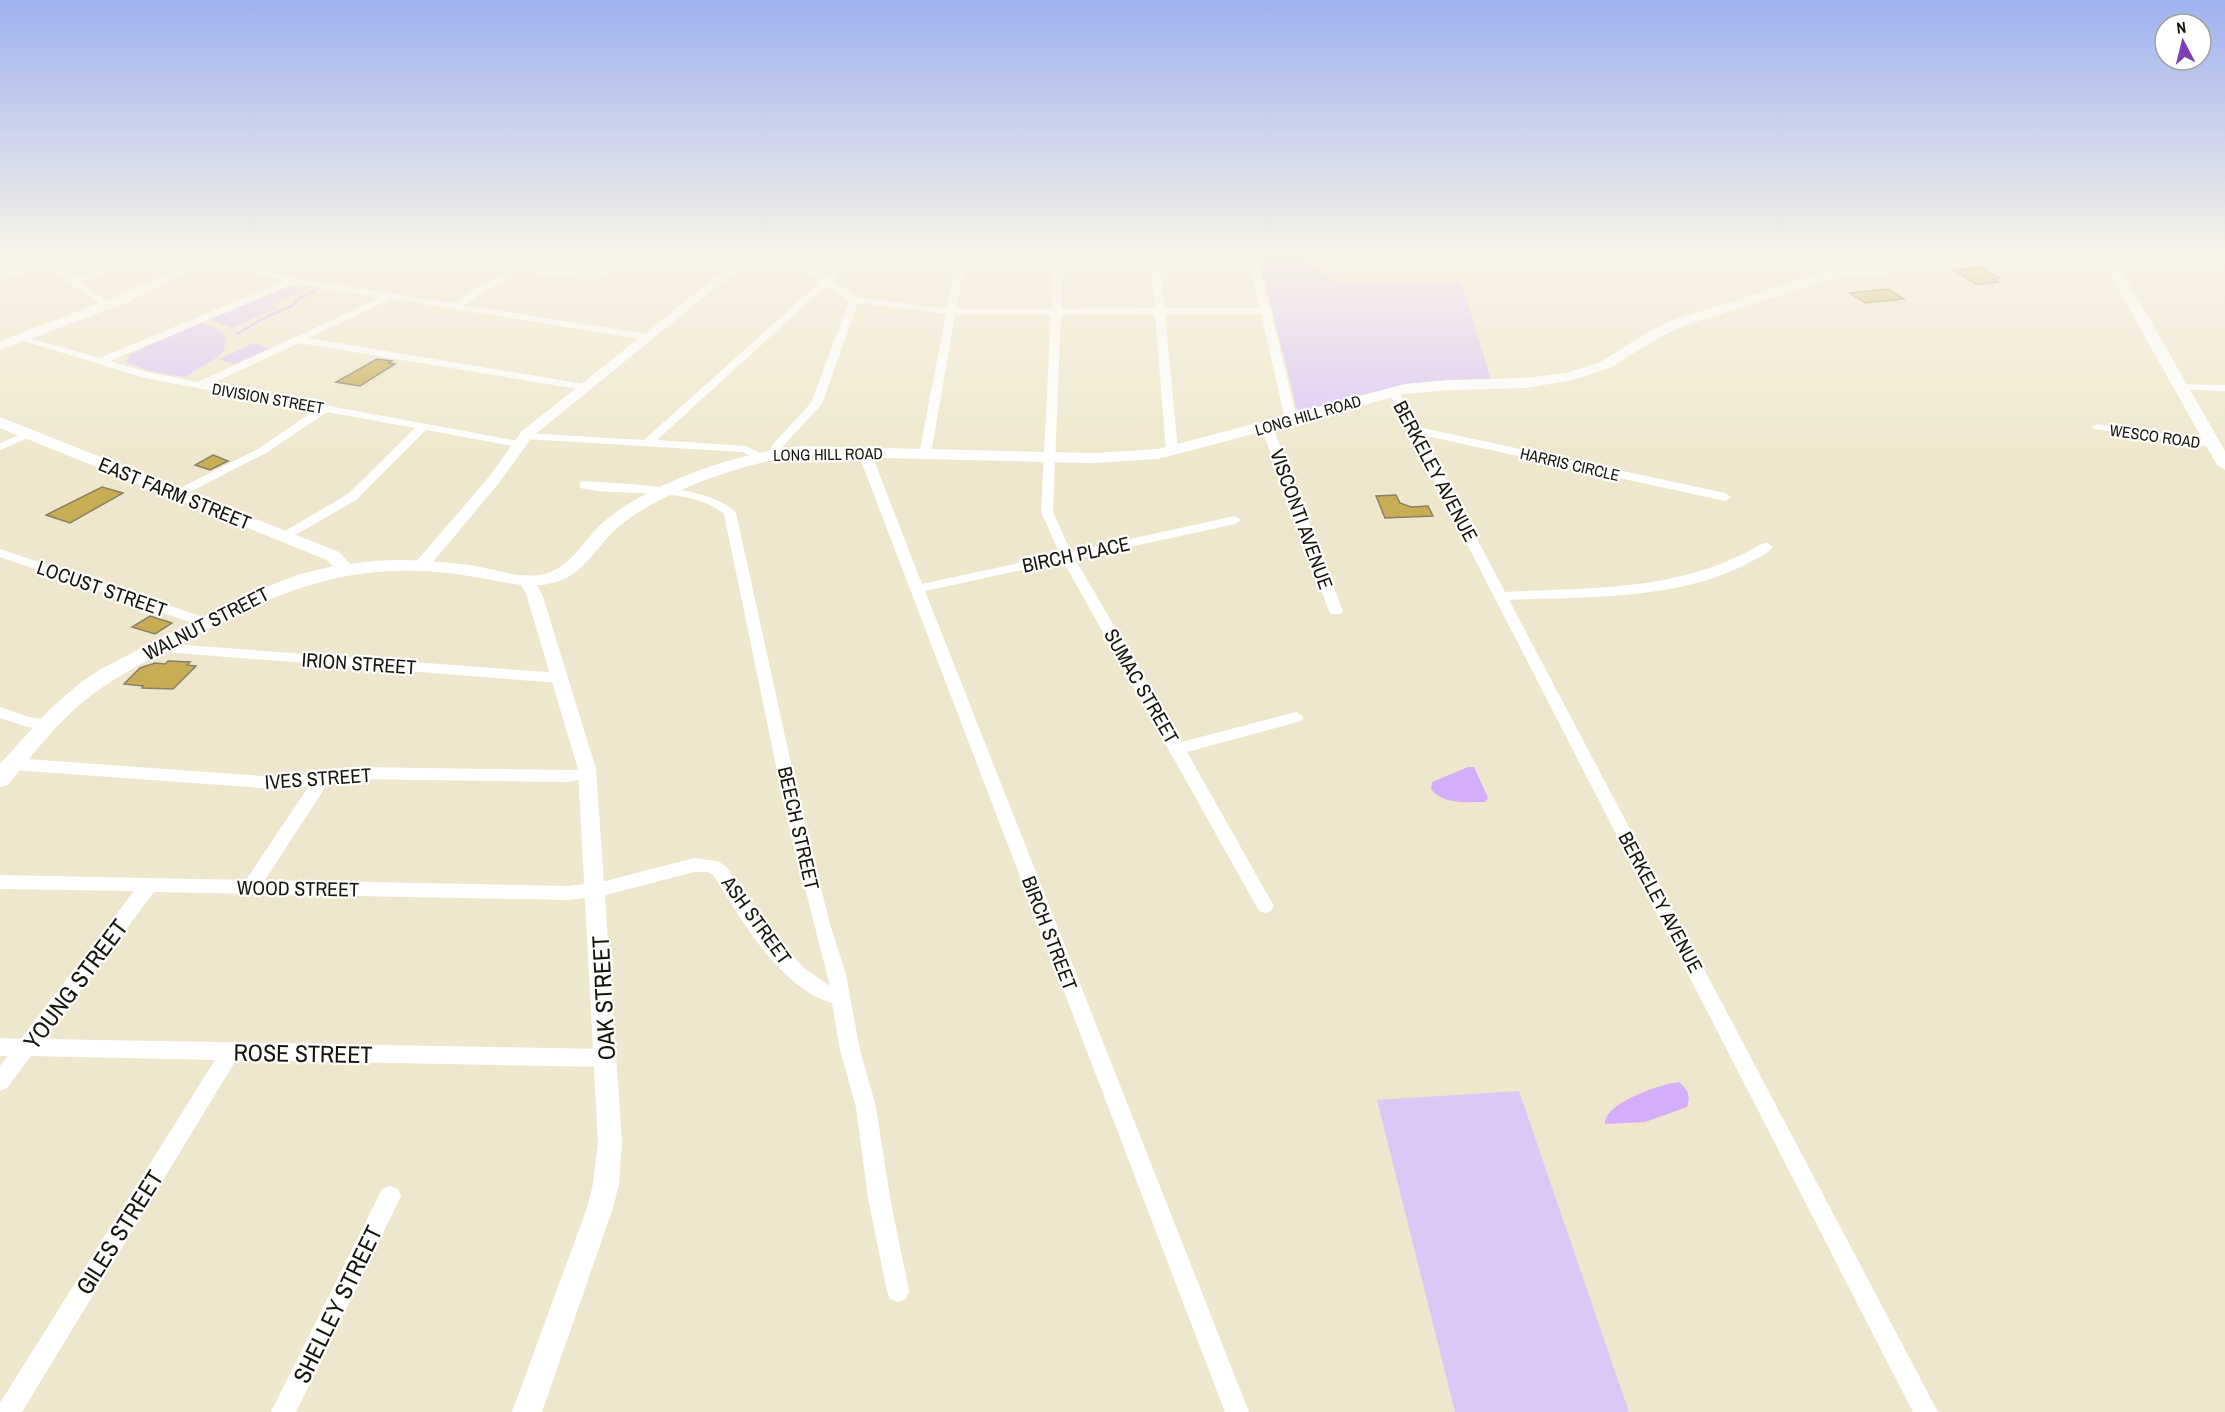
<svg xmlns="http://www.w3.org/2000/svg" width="2225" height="1412" viewBox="0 0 2225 1412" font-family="'Archivo Narrow',sans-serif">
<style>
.green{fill:#ddc7f7}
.water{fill:#d3aefb}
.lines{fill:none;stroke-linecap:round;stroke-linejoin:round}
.stream{stroke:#d3aefb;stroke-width:2}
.building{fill:#c8ad55;stroke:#89826a;stroke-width:1.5}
.minor{fill:#fff;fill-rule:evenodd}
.tertiary{fill:#fff;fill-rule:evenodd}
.secondary{fill:#fff;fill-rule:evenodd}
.labels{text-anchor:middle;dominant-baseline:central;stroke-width:4.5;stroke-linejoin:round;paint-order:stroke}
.far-street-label{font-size:16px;fill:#17150b;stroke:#fff}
.street-label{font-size:20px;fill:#17150b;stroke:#fff}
.near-street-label{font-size:24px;fill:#17150b;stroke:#fff}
</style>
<rect width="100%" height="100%" fill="#efe7cd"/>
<path class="green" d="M1259 257H1299L1335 282 1461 281 1491 380C1438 380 1388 387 1337 401 1324 404 1309 413 1297 409Z
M287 285 302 291 270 305 277 308 231 328 209 319Z
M201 322 222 331 227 340 223 351 219 356 185 377 150 371 127 363 126 361 131 354Z
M254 343 269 349 234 364 219 359Z
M1519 1091 1629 1412H1455L1377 1100Z"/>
<path class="water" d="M1468 767H1474L1488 798 1485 802C1466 802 1443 805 1431 789L1432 782Z
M1679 1082C1688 1090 1691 1096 1687 1107L1645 1122 1605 1124C1604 1103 1661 1084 1679 1082Z"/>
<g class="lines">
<path class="stream" d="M237 334 264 318 292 306 300 298 316 290"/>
</g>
<path class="building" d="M1981 267 1999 278 1993 279 1999 282 1977 285 1953 270Z
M1888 289 1904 299 1865 303 1850 293Z
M377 359 392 361 389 363 395 364 360 386 336 382Z
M213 455 228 461 210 470 195 465Z
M102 487 123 493 70 523 46 515Z
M1396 495 1400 503 1411 507 1428 506 1433 516 1385 518 1376 496Z
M150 616 172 623 155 634 132 627Z
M168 661 190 662 187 665 196 666 173 689 142 688 143 686 124 684 140 668 155 663 165 664Z"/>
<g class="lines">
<path class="minor" d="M32 257H43L48 261 61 257H76L54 265 74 278 134 258 142 260 80 282 110 303V307L107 308 46 267 0 280V274L40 263Z
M206 257 293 278 452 303 530 257H541L526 267 596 274 615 265 618 266V270L597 280 518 272 463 305 647 334 652 337 647 340 391 299 308 338 584 384 589 387 584 390 299 343 211 384 518 441 524 444 518 447 426 430 356 500 285 541 280 540 279 537 280 534 348 494 415 428 327 412 266 453 178 498 172 494 174 491 258 449 315 410 145 378 17 339 22 336 100 358 284 281 206 261ZM294 284 380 298 198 382 147 372 110 361Z
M782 257H793L825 277 848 257H858L832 281 857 297 947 309 956 257H966L956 309H1052L1054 257H1064L1061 309 1155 308 1150 257H1160L1164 308H1260L1248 257H1258L1297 419 1295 421H1287L1285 419 1261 314H1165L1178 451 1172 455 1166 451 1155 314 1061 315 1053 512 1071 552 1235 516 1241 520 1235 524 1075 559 1182 742 1296 712 1304 717 1301 721 1187 752 1271 901 1274 906 1271 911 1265 913 1259 911 1063 561 925 591 1249 1412H1225L861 461 862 450H870L922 584 1060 554 1041 512 1051 315H955L931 454 925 458 919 454 946 314 858 303 822 404 783 446 778 455H770L768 453 774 443 811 403 849 301 826 286 657 440 746 446 762 454V458H754L743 452 525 439 519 436 525 433 644 440 820 282Z
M2217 257H2225V264L2222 263Z
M2180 384 2225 385V391L2176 389V385Z
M1394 389 1399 392 1418 427 1725 493 1731 497 1725 501 1422 435 1505 592C1598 587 1679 592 1762 544L1767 543 1773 547C1768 553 1761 556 1754 560 1682 601 1590 596 1509 600L1938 1412H1913L1389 392Z
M1267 424 1273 427 1343 611 1341 614H1331L1329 611 1261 427Z
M2098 424 2212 441 2218 444 2212 447 2094 429 2092 427Z
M29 431 35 434 33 436 0 450V443Z
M584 481C620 484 713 485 736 513L801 809 830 924 846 975 860 1050 876 1107 890 1198 909 1291 906 1299 898 1302 890 1299 887 1291 868 1198 856 1107 840 1050 832 1003C779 987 742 921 714 876L708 872H694L602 896 568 900 154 892 44 1039 606 1049 613 1052 616 1058 613 1064 606 1067 236 1060 22 1412H0V1403L215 1060 31 1056 7 1088 0 1091V1066L8 1056H0V1038L21 1039 134 891 0 889V875L246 880 309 786 275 789 13 770 7 768 5 764 7 760 13 758 275 777H295L324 770 352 767 566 770H594L596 774 594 778 566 782 352 779 328 783 265 880 568 886 602 882 694 858 717 861 726 866 760 919 805 969 830 986 785 809 724 514C688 484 622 498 580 488V482Z
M0 549 209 619 211 622 204 626 199 625 0 557Z
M157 643 560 673 567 678 560 683 152 651 150 648 152 645Z
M0 707 29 717 52 720 55 724 47 729 28 727 0 718Z
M390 1186 398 1189 401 1196 296 1412H271L382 1189Z"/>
<path class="tertiary" d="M741 257H753L532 437 499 483 427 569H415L413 566 415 563 489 477 522 431Z
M527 575 533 577 543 597 596 769 622 1142 619 1184 613 1208 542 1412H512L587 1208 593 1184 598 1142 578 769 527 597 519 580Z"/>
<path class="secondary" d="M204 257H220L123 304 0 350V341L113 298Z
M1973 257H2114L2225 451V470L2217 465 2103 262 1973 265 1830 279 1683 326 1658 338 1610 368 1573 380 1526 388 1448 390 1405 394 1158 459 1094 463 800 456C747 461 656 493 616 529 596 547 584 574 556 582 530 590 506 582 480 578 454 573 426 570 399 571 315 572 245 608 173 647 143 663 111 679 84 701 55 725 32 755 8 785L0 787V764L49 710 80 683 101 669 241 597 297 575 333 566 327 560 0 428V417L339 552 350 564C390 557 429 560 469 565 492 568 521 580 545 574 573 566 585 537 606 520 652 482 741 452 800 446L1094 453 1158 449 1405 384 1448 380 1526 378 1566 373 1600 362 1648 332 1673 320 1828 271Z"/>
</g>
<linearGradient id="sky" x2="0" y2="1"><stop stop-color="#9fb2f0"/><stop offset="0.56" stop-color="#f8f4e8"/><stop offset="1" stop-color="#f8f4e8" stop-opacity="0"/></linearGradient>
<rect width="2225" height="455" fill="url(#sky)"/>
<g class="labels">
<g class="far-street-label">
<text transform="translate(268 398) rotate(10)">DIVISION STREET</text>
<text transform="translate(1308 415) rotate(-16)">LONG HILL ROAD</text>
<text transform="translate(2155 436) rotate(8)">WESCO ROAD</text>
<text transform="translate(828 454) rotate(-1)">LONG HILL ROAD</text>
<text transform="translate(1570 464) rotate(13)">HARRIS CIRCLE</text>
</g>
<g class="street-label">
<text transform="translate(1436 471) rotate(62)">BERKELEY AVENUE</text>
<text transform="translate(175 493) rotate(22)">EAST FARM STREET</text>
<text transform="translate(1302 519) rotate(70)">VISCONTI AVENUE</text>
<text transform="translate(1076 554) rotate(-12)">BIRCH PLACE</text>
<text transform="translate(102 588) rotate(19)">LOCUST STREET</text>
<text transform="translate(206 623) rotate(-27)">WALNUT STREET</text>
<text transform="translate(359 663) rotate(4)">IRION STREET</text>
<text transform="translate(1142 686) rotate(60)">SUMAC STREET</text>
<text transform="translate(318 778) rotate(-4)">IVES STREET</text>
<text transform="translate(799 828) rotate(77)">BEECH STREET</text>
<text transform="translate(298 888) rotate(1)">WOOD STREET</text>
<text transform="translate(1661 902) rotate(62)">BERKELEY AVENUE</text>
<text transform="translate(757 920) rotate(54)">ASH STREET</text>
<text transform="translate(1050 933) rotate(69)">BIRCH STREET</text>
</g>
<g class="near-street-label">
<text transform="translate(75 984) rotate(-53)">YOUNG STREET</text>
<text transform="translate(603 998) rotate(-93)">OAK STREET</text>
<text transform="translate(303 1053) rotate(1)">ROSE STREET</text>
<text transform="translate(119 1232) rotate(-58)">GILES STREET</text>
<text transform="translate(337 1304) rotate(-64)">SHELLEY STREET</text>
</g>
</g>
<g transform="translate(2183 42) rotate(353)"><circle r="28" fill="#ffffff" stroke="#a2a19d" stroke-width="1.5"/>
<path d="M0-4.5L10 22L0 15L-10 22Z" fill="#7e3fb4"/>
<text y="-9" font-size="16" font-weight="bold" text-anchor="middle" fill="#17150b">N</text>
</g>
</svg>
